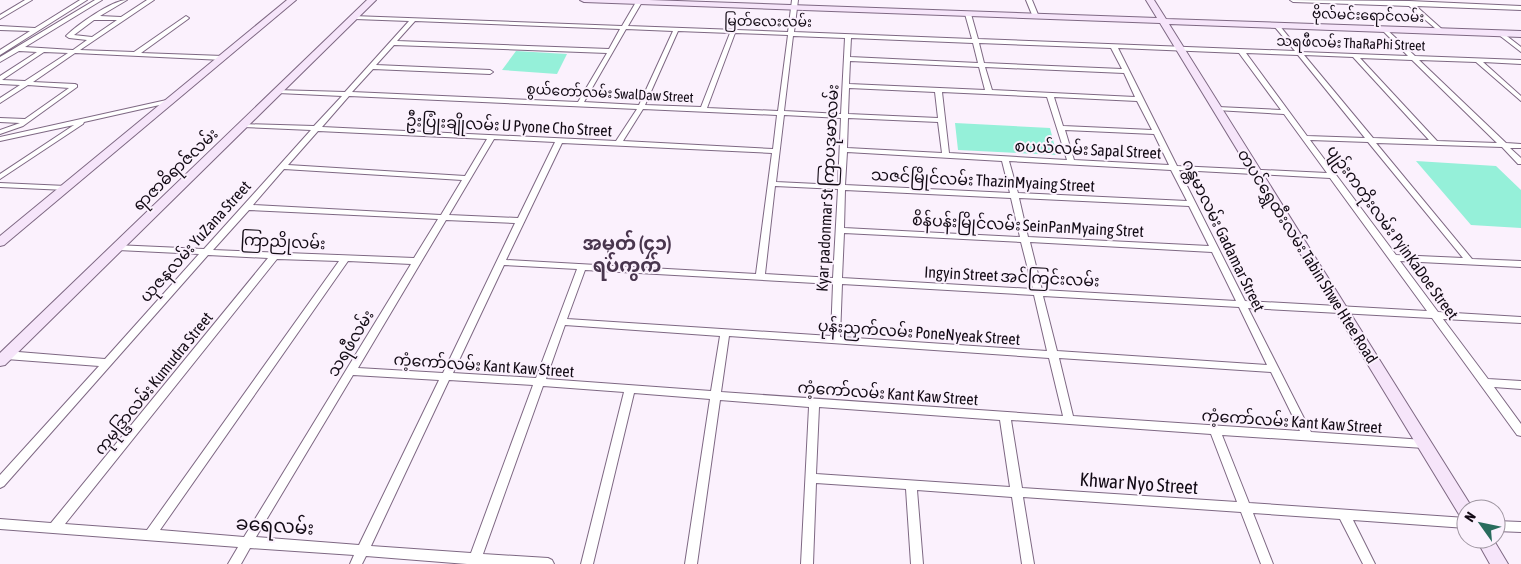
<svg xmlns="http://www.w3.org/2000/svg" width="1521" height="564" viewBox="0 0 1521 564" font-family="'Asap Condensed','Noto Sans Myanmar',sans-serif">
<style>
.water{fill:#95f0d9}
.lines{fill:none;stroke-linecap:round;stroke-linejoin:round}
.street-casing{stroke:#7e6883;stroke-width:2}
.secondary-casing{stroke:#7e6883;stroke-width:2}
.street{fill:#fff;fill-rule:evenodd}
.secondary{fill:#f6e5fa;fill-rule:evenodd}
.labels{text-anchor:middle;dominant-baseline:central;stroke-width:4;stroke-linejoin:round;paint-order:stroke}
.far-street-label{font-size:14px;fill:#130b15;stroke:#fbf1fd}
.street-label{font-size:16px;fill:#130b15;stroke:#fbf1fd}
.quarter-label{font-size:19px;font-weight:bold;fill:#49364e;stroke:#fbf1fd}
.near-street-label{font-size:19px;fill:#130b15;stroke:#fbf1fd}
</style>
<rect width="100%" height="100%" fill="#fbf1fd"/>
<path class="water" d="M516 51 567 54 557 74 502 70Z
M955 123 1050 128 1057 155 958 150Z
M1416 161 1496 166 1521 190V228L1471 225Z"/>
<g class="lines">
<defs>
<path id="street" d="M25 0H32L0 19V15Z
M80 0H87L0 55V50L30 31 0 30V26L35 28Z
M95 0H102L25 47 73 50 87 40 69 38 66 36C77 25 112 0 127 0L100 16 121 17 147 0H154L80 50 134 52 186 16 189 18 188 19 141 53 223 56 226 58 223 60 75 53 33 82 75 84 77 85V87L23 126 0 134V130L20 123 0 122V118L25 119 69 88 28 85 0 103V98L20 85 0 84V76L37 52 19 51 0 62V57ZM94 20H117L92 37 74 35ZM44 52 68 53 25 81 2 80Z
M639 0 642 2 628 26 788 32 792 0H798L794 32 972 39 965 14 968 12 971 14 978 39 1295 51 1274 26 1277 24 1279 25 1301 52 1408 56 1382 30V28L1384 27 1415 56 1521 60V64L1483 62 1521 96V101L1476 62 1419 60 1506 143 1521 144V148H1510L1521 158V164H1518L1502 147 1376 143 1472 259 1521 261V267L1400 261 1438 312 1521 317V323L1443 319 1488 379 1521 381V389L1494 387 1521 424V436L1517 435 1432 318 1248 308 1311 432 1424 440 1428 441 1429 444 1428 447 1424 448 1222 435 1249 503 1466 518V528L1353 520 1375 564H1363L1340 519 1253 513 1273 564H1261L1241 512 1023 497 1034 564H1022L1012 497 917 490 923 564H911L906 489 816 483 813 564H801L809 407 720 400 697 564H685L710 399 634 393 593 564H581L624 392 543 386 483 554 548 558 552 560 554 564H467L366 556 362 564H350L354 555 250 548 241 564H228L238 547 0 529V519L51 523 268 258 208 255 4 486 0 488V475L99 366 6 359 3 357 1 355 3 353 6 351 105 359 199 254 118 250 115 249 114 247 115 245 204 249 311 130 243 127 240 125 241 124 314 126 342 96 278 93 276 92V90L345 92 409 21 355 19 353 18V16L622 26 636 2ZM415 21 620 29 609 49 397 41ZM626 29 673 31 639 105 584 102ZM678 31 730 33 701 107 645 105ZM735 33 788 35 778 111 707 108ZM793 36 845 38 841 114 784 111ZM851 38 973 43 978 63 850 57ZM979 43 1111 48 1122 69 984 63ZM394 45 607 53 578 102 352 92 373 69 490 74 493 72 490 70 376 65ZM1118 48 1239 53 1281 110 1218 107 1215 109 1216 110 1284 114 1327 173 1177 166ZM1246 53 1298 55 1365 138 1307 136ZM1304 55 1353 57 1429 140 1373 138ZM1360 58 1412 60 1497 143 1437 141ZM850 61 979 67 985 90 849 84ZM985 67 1124 73 1135 97 992 90ZM849 88 935 92 938 118 848 114ZM942 92 1047 97 1067 160 949 153ZM349 96 637 109 616 141 322 127ZM1054 97 1137 101 1152 130 1063 126ZM643 109 777 115 773 149 623 141ZM784 115 841 118 838 185 776 182ZM848 118 938 122 942 153 847 148ZM1065 130 1154 134 1169 165 1074 160ZM318 131 487 139 465 176 288 165ZM494 139 555 142 518 218 449 215ZM1310 140 1368 142 1463 258 1396 255ZM562 143 772 153 756 274 506 260ZM847 152 1002 161 1010 193 845 185ZM1009 161 1171 170 1187 201 1018 193ZM284 169 462 180 441 215 253 205ZM1179 170 1330 178 1427 311 1245 301ZM775 186 838 189 833 278 765 274ZM845 190 1011 198 1020 237 844 228ZM1019 198 1189 206 1209 246 1028 237ZM249 210 438 219 414 258 213 250ZM446 220 515 223 443 373 358 368ZM844 233 1021 242 1033 289 842 278ZM1030 242 1212 252 1236 301 1042 290ZM277 259 339 261 147 530 65 524ZM348 261 411 264 244 537 160 530ZM504 265 577 269 536 378 453 373ZM585 270 833 284 831 336 567 319ZM842 284 1034 295 1047 351 840 337ZM1043 296 1239 307 1267 365 1057 351ZM565 325 720 336 711 391 546 379ZM729 336 1049 358 1063 416 721 392ZM1059 358 1271 372 1300 431 1073 416ZM353 375 439 380 359 545 256 537ZM449 380 533 385 471 553 371 546ZM819 407 1000 420 1010 487 816 474ZM1011 420 1211 434 1237 502 1022 488Z
M1026 0H1032L1039 17 1038 18 1033 17Z
M1290 0 1409 1 1521 6V10L1416 6 1444 31V33L1442 34 1409 6 1293 2Z
M1499 33H1503L1521 47V52L1499 35Z
M171 99 173 100V102L84 122 83 124 0 179V174L74 125 0 141V137Z
M0 183 66 186 70 188 66 190 0 187Z
M1496 521 1521 522V532L1496 531Z"/>
<path id="secondary" d="M287 0H296L4 245 0 246V236Z
M367 0H376L5 365 0 366V353Z
M580 0H649L1157 18 1146 0H1154L1166 19 1521 31V37L1169 24 1473 509H1466V518L1460 516 1160 23 584 2Z
M1476 539H1493L1508 564H1490Z"/>
</defs>
<use href="#street" class="street-casing"/>
<use href="#secondary" class="secondary-casing"/>
<use href="#street" class="street"/>
<use href="#secondary" class="secondary"/>
</g>
<g class="labels">
<g class="far-street-label">
<text transform="translate(1368 15) rotate(2)">ဗိုလ်မင်းရောင်လမ်း</text>
<text transform="translate(768 21) rotate(1)">မြတ်လေးလမ်း</text>
<text transform="translate(1351 43) rotate(2)">သရဖီလမ်း ThaRaPhi Street</text>
<text transform="translate(610 93) rotate(3)">စွယ်တော်လမ်း SwalDaw Street</text>
</g>
<g class="street-label">
<text transform="translate(509 125) rotate(3)">ဦးပြုံးချိုလမ်း U Pyone Cho Street</text>
<text transform="translate(1088 149) rotate(3)">စပယ်လမ်း Sapal Street</text>
<text transform="translate(175 169) rotate(-44)">ရာဇာဓိရာဇ်လမ်း</text>
<text transform="translate(983 180) rotate(3)">သဇင်မြိုင်လမ်း ThazinMyaing Street</text>
<text transform="translate(827 188) rotate(-87)">Kyar padonmar St ကြာပဒုမာလမ်း</text>
<text transform="translate(1028 225) rotate(3)">စိန်ပန်းမြိုင်လမ်း SeinPanMyaing Stret</text>
<text transform="translate(1393 232) rotate(54)">ပျဉ်းကတိုးလမ်း PyinKaDoe Street</text>
<text transform="translate(1224 235) rotate(64)">ဂန္တမာလမ်း Gadamar Street</text>
<text transform="translate(195 241) rotate(-48)">ယုဇနလမ်း YuZana Street</text>
<text transform="translate(283 241) rotate(3)">ကြာညိုလမ်း</text>
<text transform="translate(1308 256) rotate(58)">တပင်ရွှေထီးလမ်း Tabin Shwe Htee Road</text>
<text transform="translate(1012 276) rotate(3)">Ingyin Street အင်ကြင်းလမ်း</text>
<text transform="translate(919 332) rotate(4)">ပုန်းညှက်လမ်း PoneNyeak Street</text>
<text transform="translate(350 343) rotate(-59)">သရဖီလမ်း</text>
<text transform="translate(484 365) rotate(4)">ကံ့ကော်လမ်း Kant Kaw Street</text>
<text transform="translate(153 383) rotate(-51)">ကုမုဒ္ဒြာလမ်း Kumudra Street</text>
<text transform="translate(888 393) rotate(4)">ကံ့ကော်လမ်း Kant Kaw Street</text>
<text transform="translate(1292 421) rotate(4)">ကံ့ကော်လမ်း Kant Kaw Street</text>
</g>
<g class="quarter-label">
<text x="627" y="243">အမှတ် (၄၁)<tspan x="627" dy="22">ရပ်ကွက်</tspan></text>
</g>
<g class="near-street-label">
<text transform="translate(1139 483) rotate(4)">Khwar Nyo Street</text>
<text transform="translate(275 525) rotate(4)">ခရေလမ်း</text>
</g>
</g>
<g transform="translate(1481 524) rotate(303)"><circle r="24" fill="#fbf1fd" stroke="#9e95a0"/>
<path d="M0-4L9 19L0 12L-9 19Z" fill="#296c5d"/>
<text y="-8" font-size="14" font-weight="bold" text-anchor="middle" fill="#130b15">N</text>
</g>
</svg>
